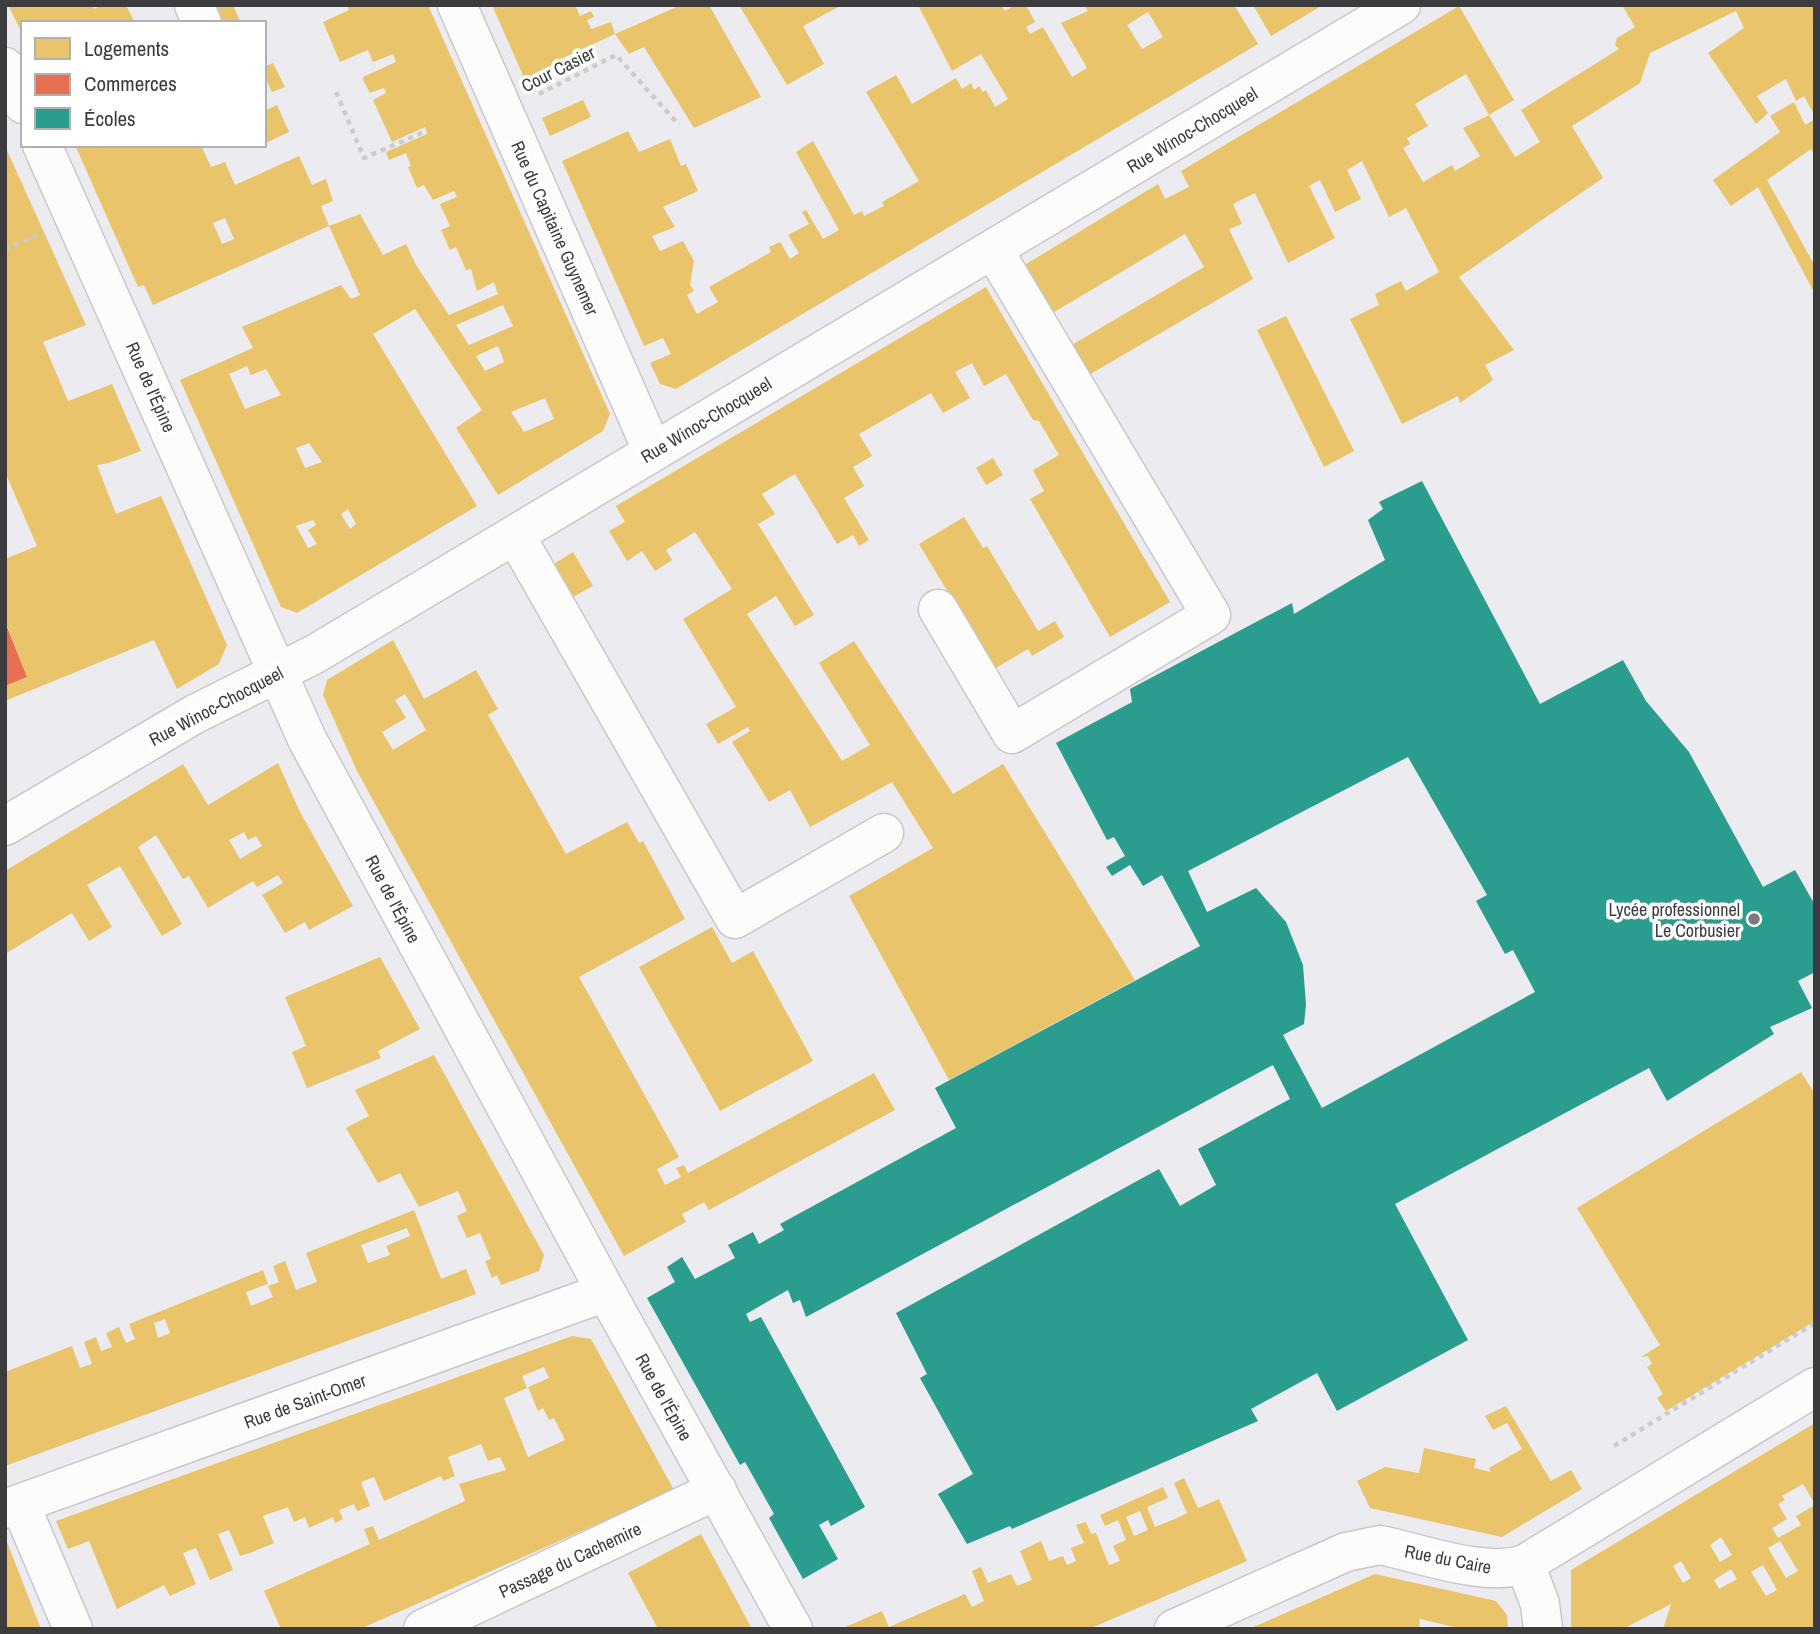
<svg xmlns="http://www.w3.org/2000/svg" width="1820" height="1634" viewBox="0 0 1820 1634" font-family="'Archivo Narrow',sans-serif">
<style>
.homes{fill:#e9c46a;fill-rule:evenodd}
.shops{fill:#e76f51}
.schools{fill:#2a9d8f;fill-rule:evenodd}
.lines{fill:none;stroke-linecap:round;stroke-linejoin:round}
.minor-casing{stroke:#c8c8cc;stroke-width:41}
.path{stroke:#ccccce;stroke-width:4.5;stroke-dasharray:5 5;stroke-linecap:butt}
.minor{stroke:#fcfcfd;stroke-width:38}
.poi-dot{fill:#79797d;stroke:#fff;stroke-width:2.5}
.labels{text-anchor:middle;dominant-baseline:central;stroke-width:7;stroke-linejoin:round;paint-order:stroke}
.street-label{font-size:18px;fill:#3c3c3f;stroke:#fff}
.poi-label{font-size:18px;fill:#3c3c3f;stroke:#fff;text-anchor:end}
</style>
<rect width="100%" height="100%" fill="#ebebf0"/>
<path class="homes" d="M8 5H92L94 9 102 5H126L135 23H23V35Z
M203 5H233L241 23H211Z
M347 5H428L610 414 603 431 498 495 456 428 482 410 415 309 373 334 477 506 297 613 281 607 180 380 253 348 242 327 341 285 351 299 360 295 329 226 153 305 144 285 138 287 75 145H201L211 167 225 162 235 185 299 156 312 185 326 179 333 201 321 206 329 226 360 214 383 255 406 244 416 265 449 315 498 294 494 282 477 291 471 269 466 270 456 247 450 250 441 230 450 226 440 204 457 197 454 191 433 200 424 185 417 188 408 167 411 166 406 153 389 160 386 152 427 134 425 127 392 142 373 100 386 93 384 88 370 93 363 80V77L396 62 393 54 373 62 368 50 340 62 323 22 349 10ZM225 218 234 239 222 244 213 223ZM503 305 513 326 469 345 456 325ZM498 346 504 362 485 371 476 356ZM247 366 251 375 266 369 281 395 245 409 229 374ZM545 398 554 419 524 432 511 412ZM309 443 322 462 305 468 296 448ZM348 509 356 524 350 529 341 514ZM313 520 316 525 308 530 317 544 308 548 296 526Z
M492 5H575L580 16 591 11 594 17 587 20 591 29 611 22 615 34 681 5H709L761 97 694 128 644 47 629 54 615 34 554 62 557 68 526 82Z
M739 5H842L803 26 824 64 787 85Z
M918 5H1001L1005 11 1015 5H1026L1035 22 1026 27 1030 34 1043 27 1072 77 1087 68 1061 23 1088 11 1084 5H1234L1258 44 676 389 660 384 650 363 671 354 663 338 644 346 562 161 628 131 639 152 670 139 681 166 686 164 698 191 663 207 675 227 652 236 660 251 683 241 694 261 690 285 694 291 687 295 697 314 718 302 709 287 771 252 769 247 780 242 790 259 799 253 788 235 809 224 802 212 806 210 823 239 839 230 796 152 813 141 854 215 862 211 864 216 884 206 882 202 919 181 866 92 896 75 912 104 956 78 962 89 971 83 974 90 979 86 983 92 986 90 995 107 1008 99 981 54 952 71ZM1148 12 1163 37 1142 49 1127 25Z
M1253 5H1323L1271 36Z
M1622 5H1815V116L1804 96 1796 101 1786 79 1757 96 1768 113 1756 124 1708 53 1744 28 1736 11 1650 53 1640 83 1572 126 1603 178 1459 277 1514 350 1485 365 1493 380 1460 403 1458 396 1402 424 1350 319 1379 305 1375 294 1401 281 1406 291 1439 272 1406 208 1389 217 1362 161 1347 170 1361 199 1335 212 1320 180 1309 186 1335 238 1288 263 1255 193 1233 204 1242 224 1229 229 1253 279 1082 379 1065 349 1204 267 1185 234 1046 317 1018 269 1158 184 1165 199 1189 187 1181 171 1459 6 1514 100 1489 115 1515 157 1540 142 1521 110 1619 49 1615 45 1617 38 1635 27ZM1466 74 1489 115 1463 128 1480 156 1455 171 1452 165 1423 182 1403 148 1410 144 1407 138 1428 126 1415 104Z
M273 63 285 87 272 92 264 75V67Z
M583 100 591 117 550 136 542 118Z
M1794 102 1805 125 1815 119V156L1811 149 1767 180 1815 266V294L1758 187 1731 206 1713 180 1780 132 1770 116Z
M277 105 289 132 264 144V111Z
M5 146 86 325 43 342 68 401 112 384 141 451 109 463 97 465 116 514 161 496 227 645 219 664 177 689 154 640 5 701V686L27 677 5 621V559L37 546 5 472Z
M986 287 1170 602 1110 637 1030 499 1044 491 1033 470 1059 455 1039 421 1033 420 1006 374 984 386 972 363 955 372 970 398 943 413 931 393 859 434 872 456 853 467 864 486 844 498 869 540 859 546 853 535 837 544 795 474 762 494 775 514 758 524 814 615 795 626 776 596 747 614 842 761 870 745 819 663 854 641 953 794 1003 764 1135 980 949 1080 849 896 933 848 892 782 810 827 790 790 769 802 732 742 750 731 748 727 718 744 706 724 736 707 683 619 732 589 695 532 666 550 672 560 655 571 642 551 627 561 609 531 625 522 616 506Z
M1286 316 1354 451 1324 467 1257 330Z
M993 458 1003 475 986 485 976 468Z
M964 517 983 548 987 546 1038 631 1055 621 1064 637 1032 656 1028 649 994 669 919 544Z
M573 552 593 586 571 598 552 565Z
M393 640 424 699 476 670 498 709 488 715 566 854 627 822 639 843 643 841 685 919 579 977 679 1157 657 1169 665 1185 681 1177 676 1168 684 1165 688 1173 874 1073 895 1110 709 1210 704 1202 682 1214 686 1222 624 1256 357 771 323 695 327 680ZM405 694 426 730 393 750 382 732 406 718 395 700Z
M278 763 300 812 353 906 309 930 305 922 285 933 262 895 283 883 278 875 257 887 253 881 208 908 189 876 183 879 156 835 138 847 182 924 162 936 120 866 87 885 112 927 89 941 72 913 5 954V871L183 764 208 805ZM244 832 248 840 256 836 262 846 240 859 229 840Z
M712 927 732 963 753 951 813 1061 720 1111 639 967Z
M380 957 420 1029 378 1051 381 1058 307 1088 292 1052 306 1046 285 997Z
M434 1055 544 1255 539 1271 501 1285 497 1275 492 1278 485 1261 491 1259 480 1233 467 1238 457 1216 467 1211 458 1191 419 1207 400 1173 378 1183 346 1128 369 1116 355 1090Z
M1801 1072 1815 1094V1321L1666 1411 1657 1398 1663 1394 1647 1367 1652 1364 1648 1356 1641 1357 1660 1345 1577 1208Z
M414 1210 441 1279 466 1269 476 1294 5 1466V1372L72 1346 80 1368 92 1364 84 1342 96 1337 101 1351 112 1347 106 1333 119 1327 126 1343 135 1339 129 1324 263 1270 268 1284 246 1292 251 1306 273 1297 268 1286 279 1282 273 1266 285 1261 296 1290 317 1282 306 1253ZM407 1228 410 1236 386 1246 390 1255 368 1263 361 1245ZM165 1319 170 1333 158 1338 154 1323Z
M572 1336 591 1339 674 1490 621 1514 622 1517 601 1526 600 1523 360 1629H281L264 1591 370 1544 364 1529 373 1526 379 1540 465 1501 459 1484 506 1470 500 1457 488 1461 481 1444 448 1457 455 1476 443 1481 441 1476 384 1501 374 1477 361 1482 370 1506 357 1511 354 1504 339 1510 343 1519 335 1523 333 1517 309 1528 305 1517 294 1522 288 1507 263 1516 274 1543 250 1553 240 1556 229 1530 218 1534 233 1570 210 1580 196 1548 183 1553 196 1584 170 1596 164 1585 117 1609 89 1541 68 1549 56 1521ZM544 1367 549 1378 528 1387 538 1411 543 1408 549 1420 554 1418 565 1440 528 1457 504 1398 527 1388 522 1376Z
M1506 1406 1551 1481 1571 1470 1582 1489 1502 1537 1370 1508 1357 1481 1385 1467 1419 1473 1424 1448 1476 1459 1474 1468 1491 1472 1489 1468 1522 1449 1507 1423 1493 1430 1485 1416Z
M1815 1423V1504L1803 1484 1782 1496 1785 1500 1778 1504 1787 1519 1772 1528 1778 1538 1801 1525 1796 1516 1815 1505V1625L1809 1629H1663L1671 1604 1623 1629H1571V1570ZM1721 1537 1732 1555 1720 1562 1710 1545ZM1780 1541 1798 1571 1786 1578 1768 1548ZM1681 1561 1691 1578 1683 1583 1673 1566ZM1763 1565 1777 1590 1766 1596 1751 1572ZM1731 1569 1737 1579 1719 1589 1714 1580Z
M1184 1478 1198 1508 1219 1499 1247 1561 1089 1629H841L882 1611 889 1627 965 1594 972 1607 984 1601 972 1571 981 1567 988 1583 1011 1574 1017 1586 1032 1580 1020 1551 1041 1541 1049 1561 1063 1556 1067 1565 1076 1561 1071 1548 1084 1543 1076 1525 1086 1522 1091 1534 1096 1533 1109 1565 1120 1561 1113 1546 1126 1540 1118 1520 1105 1526 1100 1515 1163 1487 1168 1498 1147 1507 1155 1527 1177 1518 1187 1513 1174 1483ZM1140 1511 1148 1530 1134 1536 1126 1517Z
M701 1534 752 1629H658L628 1573Z
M5 1537 41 1629H5Z
M1375 1574 1496 1601 1507 1615 1508 1629H1462L1420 1619 1419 1629H1249Z"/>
<path class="shops" d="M5 622 27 677 5 686Z"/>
<path class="schools" d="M1422 481 1540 704 1623 660 1646 701 1689 752 1763 887 1795 870 1815 905V972L1798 981 1812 1008 1770 1027 1774 1034 1667 1101 1649 1068 1395 1204 1468 1340 1337 1411 1317 1373 1251 1409 1258 1421 1012 1529 1010 1526 967 1544 938 1494 973 1474 920 1378 927 1374 896 1313 1159 1169 1180 1206 1216 1185 1198 1149 1290 1099 1273 1065 806 1317 800 1300 793 1303 788 1290 746 1314 750 1322 761 1317 865 1507 831 1526 828 1520 819 1525 838 1559 803 1579 769 1518 774 1514 745 1462 740 1465 647 1298 675 1282 667 1267 682 1257 695 1279 735 1258 728 1245 753 1232 759 1244 784 1230 780 1224 956 1128 935 1088 1200 946 1162 875 1143 886 1130 865 1112 876 1106 867 1125 856 1114 837 1107 840 1056 743 1132 702 1130 689 1292 603 1294 614 1385 560 1368 520 1383 509 1379 502ZM1408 757 1487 895 1476 901 1505 954 1513 950 1535 992 1322 1108 1283 1035 1304 1024 1306 1005 1303 965 1286 922 1256 888 1207 912 1188 871Z"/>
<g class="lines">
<defs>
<path id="minor" d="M194 5 202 23
M457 5 653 452
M5 67 23 104
M42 145 307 739 606 1292 793 1629
M515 535 735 919 884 833
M938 609 1012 734 1211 615 993 249
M5 826 195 714 315 654 444 577 1401 5
M20 1504 73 1629
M5 1509 606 1292
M1525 1564 1540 1604 1543 1629
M423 1629 717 1490
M1174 1629 1346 1552 1380 1545C1420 1553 1486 1578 1525 1564L1815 1387"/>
</defs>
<use href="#minor" class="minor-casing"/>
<path class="path" d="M336 92 364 158 426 131
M539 94 616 55 679 125
M5 249 40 234
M1614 1446 1815 1323"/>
<use href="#minor" class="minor"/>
</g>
<circle class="poi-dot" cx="1754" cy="919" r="7"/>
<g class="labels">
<g class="street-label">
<text transform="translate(558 69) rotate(-27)">Cour Casier</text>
<text transform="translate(1192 130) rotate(-31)">Rue Winoc-Chocqueel</text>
<text transform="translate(555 228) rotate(66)">Rue du Capitaine Guynemer</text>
<text transform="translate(151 387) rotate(66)">Rue de l'Épine</text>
<text transform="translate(706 420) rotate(-31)">Rue Winoc-Chocqueel</text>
<text transform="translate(216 706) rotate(-28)">Rue Winoc-Chocqueel</text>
<text transform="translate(393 899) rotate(62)">Rue de l'Épine</text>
<text transform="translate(664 1397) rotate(61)">Rue de l'Épine</text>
<text transform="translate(305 1401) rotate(-20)">Rue de Saint-Omer</text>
<text transform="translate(1448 1559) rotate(11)">Rue du Caire</text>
<text transform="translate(570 1560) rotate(-25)">Passage du Cachemire</text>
</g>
<g class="poi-label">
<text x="1740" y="909">Lycée professionnel<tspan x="1740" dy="21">Le Corbusier</tspan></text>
</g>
</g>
<rect width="1820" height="1634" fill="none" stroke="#3c3c3f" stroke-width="14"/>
<rect x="21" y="21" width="245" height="126" fill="#ffffff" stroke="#b1b1b2" stroke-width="2"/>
<rect x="35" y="38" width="35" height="21" fill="#e9c46a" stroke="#b1b1b2" stroke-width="2"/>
<text x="84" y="56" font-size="21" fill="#3c3c3f">Logements</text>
<rect x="35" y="74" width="35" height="21" fill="#e76f51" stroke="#b1b1b2" stroke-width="2"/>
<text x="84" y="91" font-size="21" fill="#3c3c3f">Commerces</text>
<rect x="35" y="108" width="35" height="21" fill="#2a9d8f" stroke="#b1b1b2" stroke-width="2"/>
<text x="84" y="126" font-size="21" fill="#3c3c3f">Écoles</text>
</svg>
